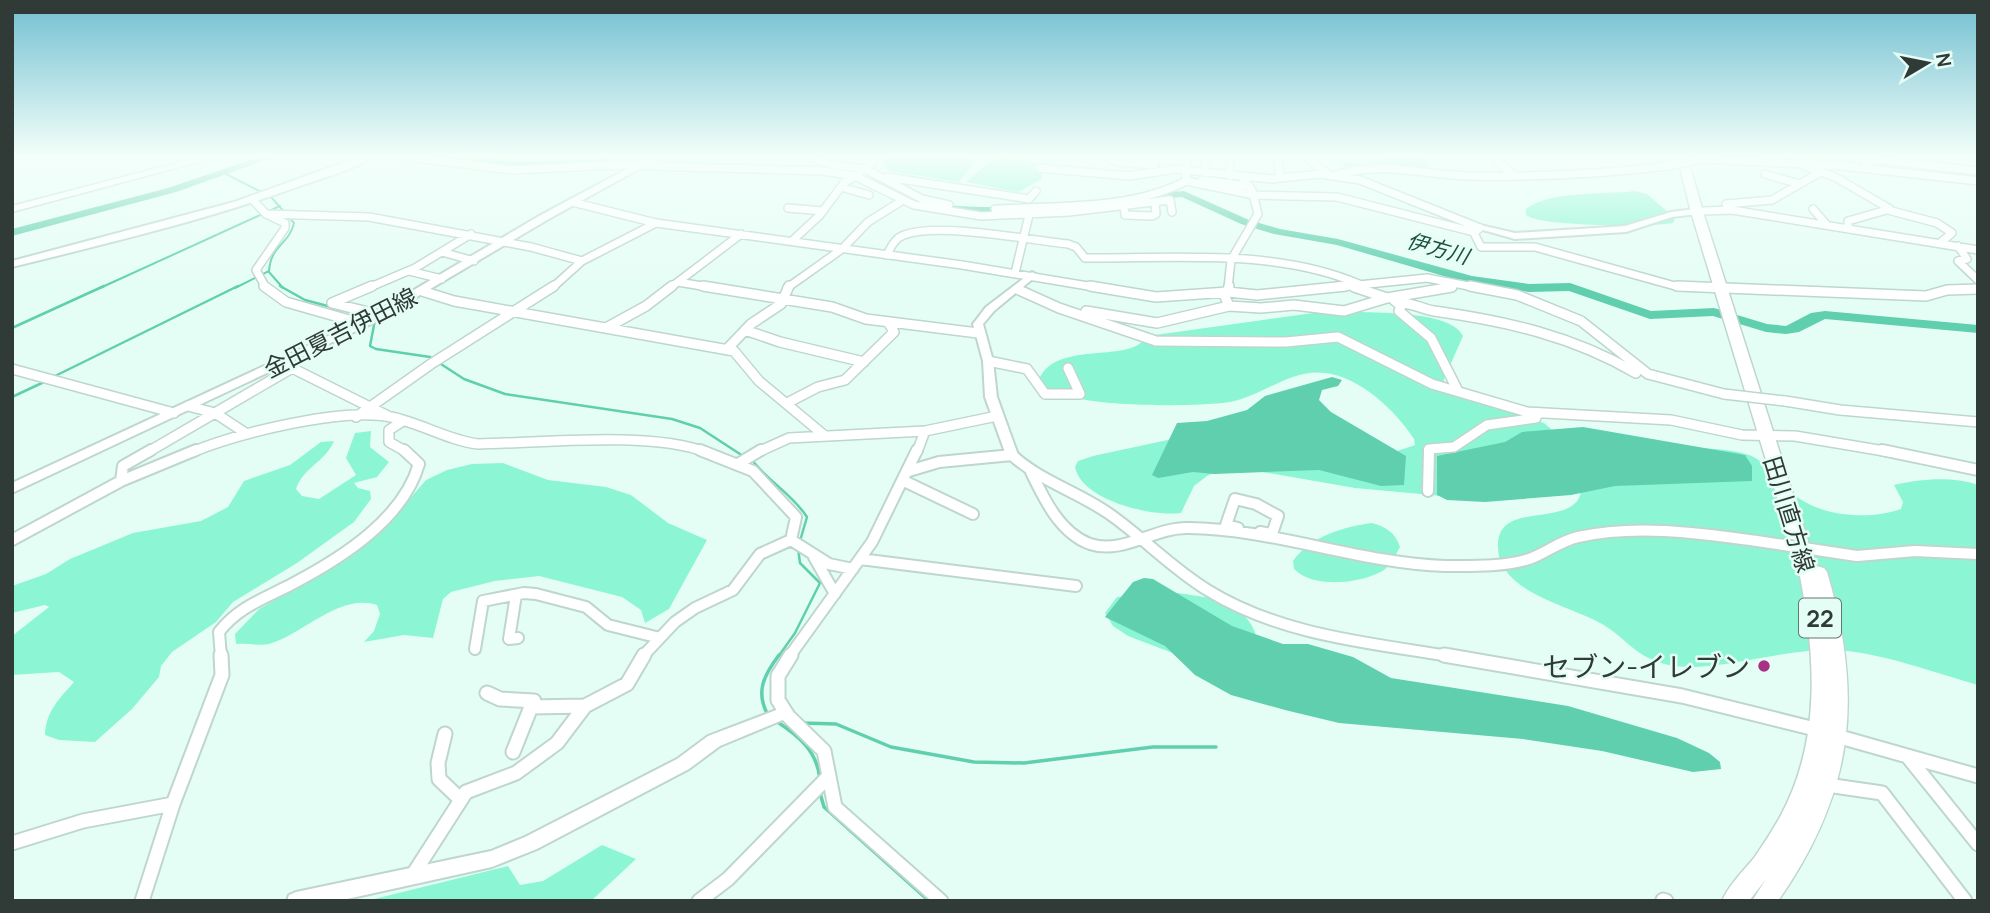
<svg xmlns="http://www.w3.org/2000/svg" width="1990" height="913" viewBox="0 0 1990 913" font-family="Manrope,'Noto Sans JP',sans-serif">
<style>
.green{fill:#8cf6d4}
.water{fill:#5fcfae}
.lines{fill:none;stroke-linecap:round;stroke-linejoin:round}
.stream-far2{stroke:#5fcfae;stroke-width:2}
.stream-far1{stroke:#5fcfae;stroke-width:2.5}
.stream{stroke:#5fcfae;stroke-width:3.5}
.river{fill:#5fcfae;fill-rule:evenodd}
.minor-far3-casing{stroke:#bed6cd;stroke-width:10}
.minor-far2-casing{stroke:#bed6cd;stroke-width:12}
.minor-far1-casing{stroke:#bed6cd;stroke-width:14}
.minor-casing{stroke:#bed6cd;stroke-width:17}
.tertiary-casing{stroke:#bed6cd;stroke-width:4}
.secondary-casing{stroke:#bed6cd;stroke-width:4}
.primary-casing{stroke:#bed6cd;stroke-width:3}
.minor-far3{stroke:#fff;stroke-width:7}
.minor-far2{stroke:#fff;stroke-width:9}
.minor-far1{stroke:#fff;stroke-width:10}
.minor{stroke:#fff;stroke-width:13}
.tertiary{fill:#fff;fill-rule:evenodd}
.secondary{fill:#fff;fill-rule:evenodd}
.primary{fill:#fff;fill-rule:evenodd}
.rail{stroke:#81918b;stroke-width:2;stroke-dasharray:10 5;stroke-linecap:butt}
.minor-bridge-far2-casing{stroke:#bed6cd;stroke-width:10;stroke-linecap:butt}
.minor-bridge-far1-casing{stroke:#bed6cd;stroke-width:12;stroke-linecap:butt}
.minor-bridge-casing{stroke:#bed6cd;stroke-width:14;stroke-linecap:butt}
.minor-bridge-far2{stroke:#fff;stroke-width:7}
.minor-bridge-far1{stroke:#fff;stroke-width:9}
.minor-bridge{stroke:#fff;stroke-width:10}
.poi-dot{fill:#a83087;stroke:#e5fef5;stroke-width:2.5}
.labels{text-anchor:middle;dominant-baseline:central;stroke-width:5;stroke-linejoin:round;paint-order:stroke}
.far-water-label{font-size:21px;font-style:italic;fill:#1f4f41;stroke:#e5fef5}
.shield{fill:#e5fef5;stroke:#66756f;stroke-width:2}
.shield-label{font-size:23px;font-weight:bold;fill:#303a36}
.street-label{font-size:24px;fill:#303a36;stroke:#e5fef5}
.near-poi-label{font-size:28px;fill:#303a36;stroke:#e5fef5;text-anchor:end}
</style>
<rect width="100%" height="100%" fill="#e5fef5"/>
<path class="green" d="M887 156H966L976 160 959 182 889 171 882 164Z
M1374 156H1421L1430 162 1426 169 1346 167 1339 162 1367 164 1379 158Z
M1007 157 1041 163 1042 179 1018 192 966 182 994 158Z
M1635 191 1647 194 1675 218 1673 223C1651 227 1541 227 1526 215V209C1549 190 1606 195 1635 191Z
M1361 312C1384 313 1452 312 1463 336L1444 379V385L1452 394 1544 423 1551 429 1555 437 1442 496 1355 488 1245 469H1223L1207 476 1194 486 1181 513C1151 517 1081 500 1075 467L1078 461 1093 456 1186 436 1394 452 1415 445 1414 439C1395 410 1361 378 1326 373 1291 368 1263 396 1230 402 1198 407 1053 410 1039 380 1052 347 1104 357 1131 348 1140 345 1146 338 1155 335L1313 313Z
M371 431 370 447 389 462 377 477 354 483 358 488 370 491 371 499 354 522 297 563 233 602 216 622 172 652 161 666 159 677 132 709 95 742 59 740 45 735C46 711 59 699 74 682L59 672 12 675V636L49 607 45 605 12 613V586L46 574 70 559 133 533 201 521 228 507 244 481 290 465 321 442 334 441C325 462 303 468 296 489L302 496 319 499 356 475 346 458 355 433Z
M1674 447C1697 449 1726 447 1749 455 1770 463 1780 484 1797 497 1825 517 1869 520 1901 509L1903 502 1894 485C1920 479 1952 476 1978 485V685C1931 672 1881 652 1833 650 1783 648 1712 674 1669 665 1634 657 1629 640 1602 624 1570 605 1497 593 1498 545 1498 502 1564 526 1579 498 1583 491 1581 476 1581 467Z
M503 463 548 480 606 487 631 495 668 523 707 540 669 609 645 623 641 610 622 597 539 576 495 581 451 592 443 599 433 638 404 635 364 642 374 631 380 614 377 605C339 593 304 634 269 644 260 646 246 643 236 644L235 634 259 609 353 555 379 534 426 480 447 470 472 464Z
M1372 523C1386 527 1395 532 1400 547 1396 554 1391 565 1384 570 1361 584 1313 589 1294 569L1293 561C1311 536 1343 527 1372 523Z
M1171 592C1215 599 1249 598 1260 648L1211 661 1170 652 1128 636 1113 626 1105 613 1117 597Z
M602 845 636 859 591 901H366L508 866 520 885 543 881Z"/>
<path class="water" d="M1332 377 1342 380 1338 386 1322 390 1319 400 1331 412 1406 456 1404 485 1381 486 1319 470 1214 474 1193 472 1158 478 1152 475 1177 423 1207 421 1247 410 1265 396Z
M1583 427 1745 455 1752 466V481L1615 486 1571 495 1485 502 1447 500 1437 495V456L1505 442 1522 432Z
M1144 578 1153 579 1232 626 1283 644H1308L1353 657 1391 678 1568 706 1677 738 1709 753 1720 762 1721 769 1693 772 1602 751 1523 739 1339 723 1285 710 1231 695 1195 675 1165 646 1105 617 1133 582Z"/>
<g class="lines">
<path class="stream-far2" d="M224 173 271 197 294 223C289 245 270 245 269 272L283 288
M100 288 280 206
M235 288 269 271"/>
<path class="stream-far1" d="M280 286 305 300 369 317
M375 320 370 346 376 349 430 357 464 379 505 394 672 419 700 428 743 456
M12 328 104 286
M53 377 238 286
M12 397 44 382
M752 460C768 481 793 495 807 517L800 541
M778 657 795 633 820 583 800 563 798 548"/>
<path class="stream" d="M768 715C755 692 764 675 779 655
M776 721C799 736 817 751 820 779
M803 723 836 724 891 747 974 762 1024 763 1153 747H1216
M820 793 824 807 929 901"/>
<path class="river" d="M262 156H277L176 192 12 236V229L168 188Z
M429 156H465L522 162 606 159 611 162 606 165 522 168 434 159Z
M821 166C867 169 884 189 924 200 952 208 982 207 1011 207L1017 210 1011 213 976 214 929 208 900 199 859 179 817 171V167Z
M1184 191 1249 220 1280 229 1338 239 1472 276 1529 284 1570 283 1651 311 1714 308 1767 324 1786 326 1811 313 1825 311 1978 325V333L1825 319 1799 332 1786 334 1766 332 1713 316 1650 319 1569 291 1529 292 1471 284 1337 245 1274 234 1241 224 1182 197 1144 200 1139 197 1144 194Z"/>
<defs>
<path id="minor-far3" d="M398 156 512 170 615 165 823 171 855 176 914 205 981 216 1069 212 1170 200 1172 212
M806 156 832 165 865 169 922 199 949 205
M1103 156 1120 162 1154 165 1155 156
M1305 156 1329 175
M1499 156 1497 161 1514 175
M1230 159V176
M1703 159 1842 166 1978 181
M1802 165 1835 177 1890 209 1848 221V229
M1040 168 1129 176 1176 169 1272 179 1280 178 1278 156
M1870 168 1863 158 1978 171
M1205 173 1206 156
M1765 174 1799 184
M1336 175C1379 161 1426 175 1470 176 1536 177 1603 174 1669 166
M887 177 1029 199 1036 191
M1186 177 1187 156
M1280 178 1320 174 1360 180 1480 228
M1202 180 1249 186
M1186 181 1254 195 1337 197 1474 232
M841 187 869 195
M252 199 266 214 285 223V228L256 270 266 288
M572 202 656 223 962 265 1100 288
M1726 204 1772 200 1819 173
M1124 206 1125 215 1152 216 1156 214 1155 202
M788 208 823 211
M995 209C1056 206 1131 210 1186 181
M1813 209 1827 225
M1888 210 1937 223 1952 233 1940 243
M1703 211 1732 210 1978 250
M266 214 369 217 531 247 582 261
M1480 228 1474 233 1481 247H1535L1675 286 1721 288
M792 241 820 215 843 184 872 164 877 156
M1958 246 1967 259 1958 261 1978 280
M442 252 474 261
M887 255C891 247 895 238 904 235 939 222 1029 240 1068 244L1076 247 1085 258C1174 259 1275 248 1359 284
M409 271 442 279
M1015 273 1030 211
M678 282 714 288
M1354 287 1357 288
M368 288 415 268 471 234
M552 288 582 261 656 223
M670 288 741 234
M787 288 842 249 868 222 903 200
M1228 288 1231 260 1258 214 1252 190 1242 177
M1329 288 1427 278 1479 288
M1447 288 1452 287"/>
<path id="minor-far2" d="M264 286 286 302 363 324
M372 286 332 303 380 315
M703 286 832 307 866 319 978 333
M1090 286 1156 297 1228 292 1257 295 1346 286
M1470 286 1517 295 1581 321 1648 374 1724 394
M1677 286 1926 296 1947 290 1978 289
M1017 289 1059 308 1156 341 1286 342 1338 337 1432 384 1527 412 1671 420 1742 435 1795 436 1890 452
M422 291 454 301 734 351 759 381 825 436
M1228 292 1229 286
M1387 298 1452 287
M1394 300 1401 306 1399 311 1431 338 1457 389
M1398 303C1412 302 1421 309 1434 311 1506 321 1573 336 1636 373
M1229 306 1261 308 1294 305 1344 311 1387 298 1354 287
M1086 311 1157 323 1229 306 1223 292
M606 328 646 306 672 286
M745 330 780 342 864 362
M727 349 751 324 781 304 789 286
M988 361 1027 369 1045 394H1080L1068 368
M288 366 390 417
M12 369 174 413
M1785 401 1840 410 1978 422
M787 403 818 387 845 380 894 332 888 322
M188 406 215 413 247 434
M356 417 431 364 554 286
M403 421 389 430V442L407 452
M148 452 292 368
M192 452C239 433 342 407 391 417 421 423 447 440 478 444 538 443 652 431 705 452
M758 452 789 438 925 431 997 416
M917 452 925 431
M1429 452V449L1454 447 1487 425 1536 418"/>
<path id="minor-far1" d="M700 450 753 471 796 517 791 540 829 564 853 569
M1882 450 1978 470
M738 464 761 450
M909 471 939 462 1012 455C1040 481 1076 491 1108 513 1143 537 1172 569 1209 591 1283 636 1371 643 1455 657
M1031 472C1044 499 1060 533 1090 544 1123 555 1155 527 1188 528 1275 529 1358 563 1445 566 1472 566 1504 567 1529 559 1546 553 1560 541 1578 537 1636 524 1698 533 1757 541
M121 481 123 466 151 450
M904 481 973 514
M1428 491 1429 450
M1238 528 1226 525 1235 499 1256 504 1278 516 1272 534 1260 532
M12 540 121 481 196 450
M1857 556 1915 551 1978 554
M814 557 835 594
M860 559 1076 586
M516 595 509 639 518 638
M475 649 483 601 524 593 536 594 586 607 608 625 660 638
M221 657 219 632C239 606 266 598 294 583 343 557 403 519 419 464L404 450
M642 657 675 622 695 608 733 590 760 554 791 540
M789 657 872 542 917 450"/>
<path id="minor" d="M791 655 778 676V700L788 716 824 751 835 807 941 901
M1444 655 1682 696 1819 730
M487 693 500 699 534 701 531 707
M445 734 438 763 439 779 461 800
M1833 735 1978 776
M513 752 531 707 585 706
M1908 757 1978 844
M1827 785 1882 793 1965 901
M12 843 83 821 173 804
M412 876 466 792 516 773 557 743 585 706 627 684 644 655
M1663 900 1666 901
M142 901 173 804 222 675 221 655
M699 901 728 879 827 778"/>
<path id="tertiary" d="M1949 156 1978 157V161Z
M1703 208 1706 209V213L1672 217 1626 232 1515 239 1476 228 1480 225 1515 233 1625 226 1671 212Z
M1032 272 1037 275 1035 277 994 311 983 324 993 361 997 397 1018 455 1012 459 1006 455 985 397 983 361 973 324 986 307Z
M784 707 790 709 792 713 790 717 720 746 689 769 537 849 492 867 338 901H287L289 895 296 892 491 851 525 837 677 759 708 736Z"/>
<path id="secondary" d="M362 156H374C354 170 324 177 300 186 206 220 109 243 12 267V261L234 202Z
M651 156H662L547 220 371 324 12 493V483L363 320 539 216Z"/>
<path id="primary" d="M203 156H220L12 212V206Z
M1677 156H1687L1703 212 1816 566 1824 568 1827 572C1864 698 1854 792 1778 901H1752L1766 879 1749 901H1722C1729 885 1743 871 1754 858 1763 845 1772 831 1780 817 1823 738 1815 650 1798 566L1691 212Z"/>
</defs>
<use href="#minor-far3" class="minor-far3-casing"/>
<use href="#minor-far2" class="minor-far2-casing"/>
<use href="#minor-far1" class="minor-far1-casing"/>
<use href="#minor" class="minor-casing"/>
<use href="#tertiary" class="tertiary-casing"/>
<use href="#secondary" class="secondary-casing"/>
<use href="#primary" class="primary-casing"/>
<use href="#minor-far3" class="minor-far3"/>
<use href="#minor-far2" class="minor-far2"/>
<use href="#minor-far1" class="minor-far1"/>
<use href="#minor" class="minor"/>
<use href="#tertiary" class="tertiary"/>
<use href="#secondary" class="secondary"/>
<use href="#primary" class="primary"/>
<path class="rail" d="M12 157 15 156"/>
<defs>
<path id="minor-bridge-far2" d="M1669 166 1703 159"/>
<path id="minor-bridge-far1" d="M1724 394 1785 401"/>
<path id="minor-bridge" d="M1757 541 1857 556"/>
</defs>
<use href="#minor-bridge-far2" class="minor-bridge-far2-casing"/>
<use href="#minor-bridge-far1" class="minor-bridge-far1-casing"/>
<use href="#minor-bridge" class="minor-bridge-casing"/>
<use href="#minor-bridge-far2" class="minor-bridge-far2"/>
<use href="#minor-bridge-far1" class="minor-bridge-far1"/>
<use href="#minor-bridge" class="minor-bridge"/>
</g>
<linearGradient id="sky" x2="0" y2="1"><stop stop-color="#71bfd1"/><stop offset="0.55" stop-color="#f3fffa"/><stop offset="1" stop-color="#f3fffa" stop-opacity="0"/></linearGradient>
<rect width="1990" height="284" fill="url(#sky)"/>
<circle class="poi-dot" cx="1764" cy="666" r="7"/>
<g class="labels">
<g class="far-water-label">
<text transform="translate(1438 248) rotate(16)">伊方川</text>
</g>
<rect class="shield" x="1799" y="598.5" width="42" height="39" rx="5"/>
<g class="shield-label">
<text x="1820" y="618">22</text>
</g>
<g class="street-label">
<text transform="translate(340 332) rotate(-27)">金田夏吉伊田線</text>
<text transform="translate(1790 514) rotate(73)">田川直方線</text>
</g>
<g class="near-poi-label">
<text x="1750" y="666">セブン-イレブン</text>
</g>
</g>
<rect width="1990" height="913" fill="none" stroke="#303a36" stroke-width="28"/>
<g transform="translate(1927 63) rotate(80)" stroke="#e5fef5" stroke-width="5" paint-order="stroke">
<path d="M0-5L12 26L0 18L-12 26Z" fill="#303a36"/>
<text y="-10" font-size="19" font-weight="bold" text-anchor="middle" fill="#303a36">N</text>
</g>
</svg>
